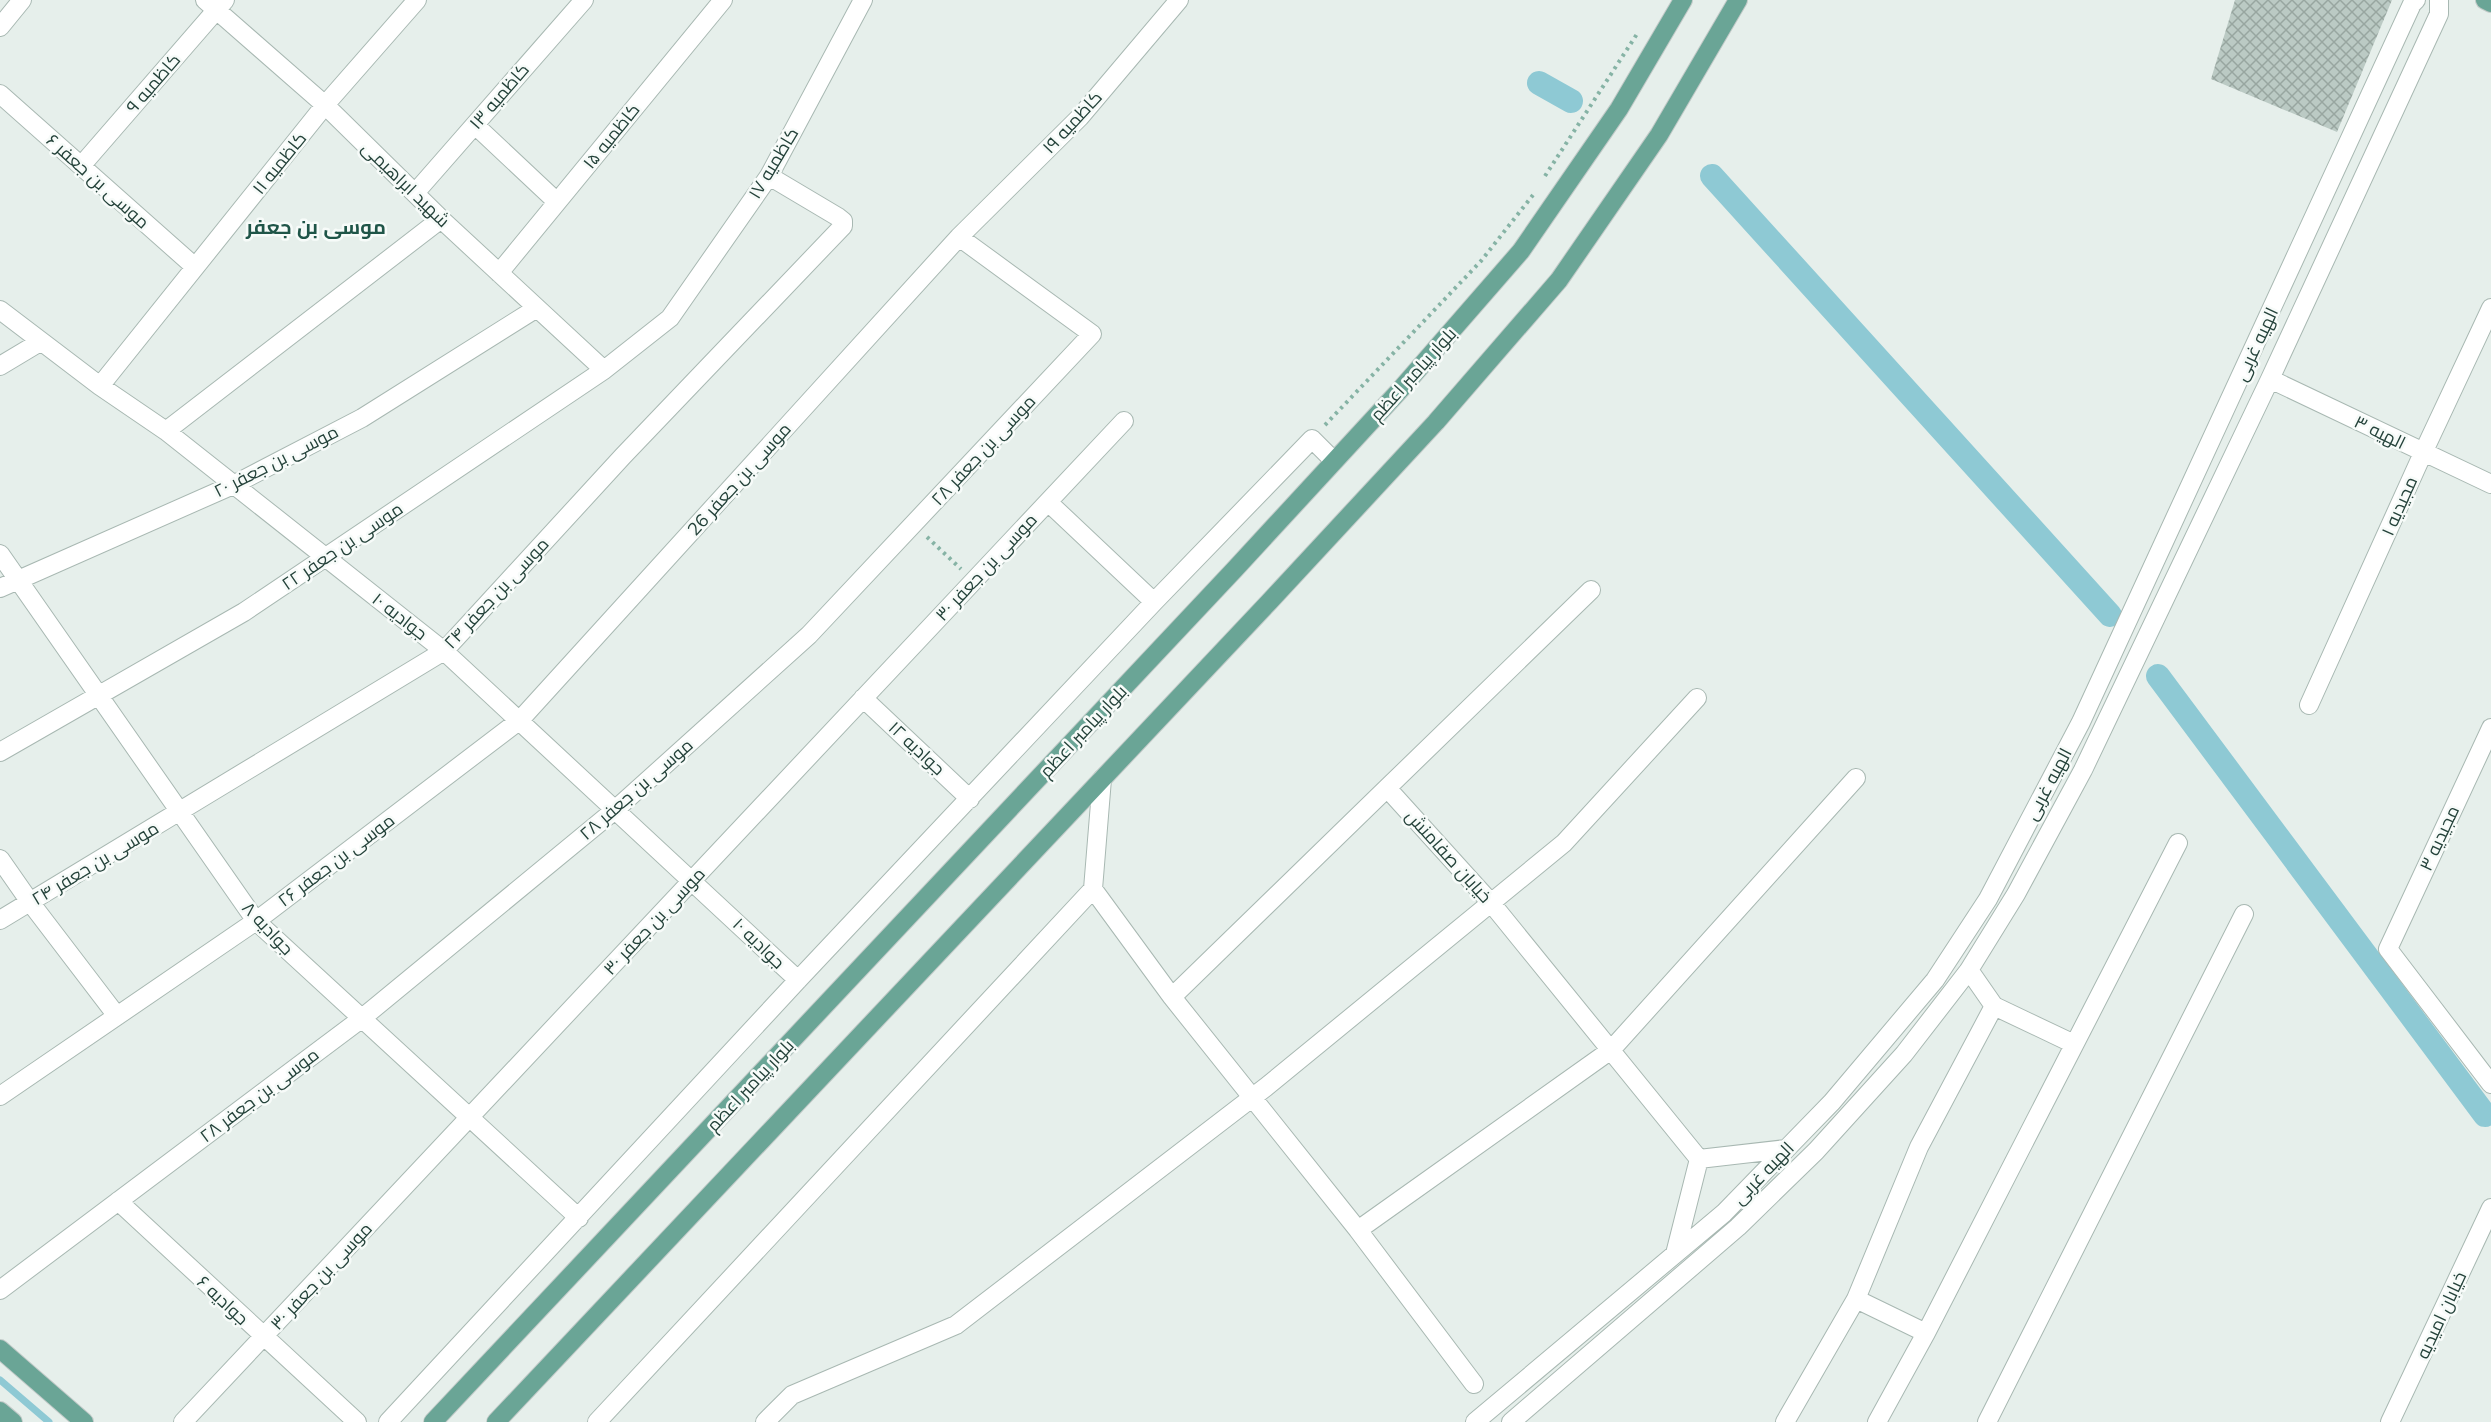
<svg xmlns="http://www.w3.org/2000/svg" width="2491" height="1422" viewBox="0 0 2491 1422" font-family="Mulish,Cairo,sans-serif">
<style>
.lines{fill:none;stroke-linecap:round;stroke-linejoin:round}
.stream{stroke:#8ec9d4;stroke-width:7}
.canal{stroke:#8ec9d4;stroke-width:24}
.building{fill:url(#building-cross-hatch)}
.minor-casing{stroke:#a8b8b2;stroke-width:20}
.major-casing{stroke:#c2cac8;stroke-width:20}
.path{stroke:#86b3a5;stroke-width:4;stroke-dasharray:3 4.5;stroke-linecap:butt}
.minor{stroke:#fff;stroke-width:18}
.major{stroke:#6aa596;stroke-width:18}
.labels{text-anchor:middle;dominant-baseline:central;stroke-width:5;stroke-linejoin:round;paint-order:stroke}
.street-label{font-size:18px;fill:#24423a;stroke:#f7fbf9}
.neighbourhood-label{font-size:20px;font-weight:bold;fill:#1f5548;stroke:#f7fbf9}
</style>
<defs>
<pattern id="building-cross-hatch" width="8" height="8" patternUnits="userSpaceOnUse" patternTransform="scale(1.5)"><rect width="8" height="8" fill="#bbcac4"/><path d="M0 0l8 8M0 8l8-8" fill="none" stroke="#98a6a0"/></pattern>
</defs>
<rect width="100%" height="100%" fill="#e6efeb"/>
<g class="lines">
<path class="stream" d="M0 1380 49 1422"/>
<path class="canal" d="M1539 83 1571 101
M1712 176 2110 615
M2158 676 2485 1115"/>
</g>
<path class="building" d="M2235 0H2392L2337 132 2211 79Z"/>
<g class="lines">
<defs>
<path id="minor" d="M205 0 325 105 441 219 604 370
M0 27 22 0
M0 94 195 267
M475 125 557 202
M81 166 225 0
M415 193 584 0
M499 273 723 0
M0 310 100 386 166 431 444 651 798 980
M0 366 40 342
M2270 379 2491 484
M100 386 325 105 417 0
M166 431 441 219
M1048 502 1154 602
M0 554 256 921 579 1218
M0 588 233 485 362 418 537 308
M863 698 970 799
M2309 705 2423 453 2491 308
M2491 728 2388 949 2491 1084
M0 752 244 612 604 370 670 318 769 176 863 0
M1102 779 1093 889 1172 997 1358 1230 1474 1384
M1387 788 1591 590
M0 859 30 902 117 1016
M0 920 444 651 623 456 843 226V221L838 217 769 176
M1969 970 1994 1006 2074 1044
M1172 997 1387 788 1492 904 1699 1159
M0 1096 256 921 520 720 959 237 1080 117 1179 0
M1699 1159 1786 1149
M118 1201 357 1422
M1358 1230 1611 1050 1856 778
M1675 1254 1699 1159
M0 1290 361 1019 616 809 809 635 1092 334 959 237
M1856 1299 1926 1333
M183 1422 1124 421
M388 1422 798 980 1154 602 1312 439 1334 461
M597 1422 1093 889
M765 1422 792 1395 956 1325 1266 1087 1564 843 1697 698
M1475 1422 1724 1213 1832 1102 1935 980 1988 899 2081 722 2412 4 2416 0
M1511 1422 1738 1227 1816 1151 1904 1054 1969 970 2016 894 2083 770 2270 379 2439 14V0
M1785 1422 1856 1299 1919 1147 1994 1006
M1877 1422 1926 1333 2178 843
M1987 1422 2244 914
M2390 1422 2491 1208"/>
<path id="major" d="M2485 0 2491 3
M0 1349 84 1422
M0 1411 13 1422
M433 1422 1235 569 1400 390 1521 251 1619 109 1683 0
M496 1422 1270 601 1436 422 1559 280 1659 135 1738 0"/>
</defs>
<use href="#minor" class="minor-casing"/>
<use href="#major" class="major-casing"/>
<path class="path" d="M1545 176 1637 34
M1325 425 1481 261 1533 195
M927 537 961 569"/>
<use href="#minor" class="minor"/>
<use href="#major" class="major"/>
</g>
<g class="labels">
<g class="street-label">
<text transform="translate(153 83) rotate(-49)">کاظمیه ۹</text>
<text transform="translate(499 96) rotate(-49)">کاظمیه ۱۳</text>
<text transform="translate(1072 122) rotate(-47)">کاظمیه ۱۹</text>
<text transform="translate(611 136) rotate(-51)">کاظمیه ۱۵</text>
<text transform="translate(279 163) rotate(-51)">کاظمیه ۱۱</text>
<text transform="translate(773 163) rotate(-59)">کاظمیه ۱۷</text>
<text transform="translate(98 181) rotate(42)">موسی بن جعفر ۶</text>
<text transform="translate(406 184) rotate(44)">شهید ابراهیمی</text>
<text transform="translate(2256 344) rotate(-65)">الهیه غربی</text>
<text transform="translate(1413 374) rotate(-48)">بلوار پیامبر اعظم</text>
<text transform="translate(2380 432) rotate(26)">الهیه ۳</text>
<text transform="translate(983 450) rotate(-47)">موسی بن جعفر ۲۸</text>
<text transform="translate(276 461) rotate(-27)">موسی بن جعفر ۲۰</text>
<text transform="translate(739 479) rotate(-48)">موسی بن جعفر 26</text>
<text transform="translate(2399 506) rotate(-66)">مجیدیه ۱</text>
<text transform="translate(342 546) rotate(-34)">موسی بن جعفر ۲۲</text>
<text transform="translate(986 567) rotate(-47)">موسی بن جعفر ۳۰</text>
<text transform="translate(496 593) rotate(-47)">موسی بن جعفر ۲۴</text>
<text transform="translate(400 616) rotate(38)">جوادیه ۱۰</text>
<text transform="translate(1083 731) rotate(-47)">بلوار پیامبر اعظم</text>
<text transform="translate(917 748) rotate(43)">جوادیه ۱۲</text>
<text transform="translate(2048 784) rotate(-62)">الهیه غربی</text>
<text transform="translate(636 789) rotate(-41)">موسی بن جعفر ۲۸</text>
<text transform="translate(2439 838) rotate(-65)">مجیدیه ۳</text>
<text transform="translate(1449 856) rotate(48)">خیابان صفامنش</text>
<text transform="translate(336 860) rotate(-37)">موسی بن جعفر ۲۶</text>
<text transform="translate(95 863) rotate(-31)">موسی بن جعفر ۲۴</text>
<text transform="translate(654 921) rotate(-47)">موسی بن جعفر ۳۰</text>
<text transform="translate(268 928) rotate(47)">جوادیه ۸</text>
<text transform="translate(759 943) rotate(44)">جوادیه ۱۰</text>
<text transform="translate(750 1085) rotate(-47)">بلوار پیامبر اعظم</text>
<text transform="translate(259 1095) rotate(-37)">موسی بن جعفر ۲۸</text>
<text transform="translate(1763 1173) rotate(-46)">الهیه غربی</text>
<text transform="translate(321 1276) rotate(-47)">موسی بن جعفر ۳۰</text>
<text transform="translate(223 1300) rotate(43)">جوادیه ۶</text>
<text transform="translate(2441 1315) rotate(-65)">خیابان امیدیه</text>
</g>
<g class="neighbourhood-label">
<text x="316" y="226">موسی بن جعفر</text>
</g>
</g>
</svg>
